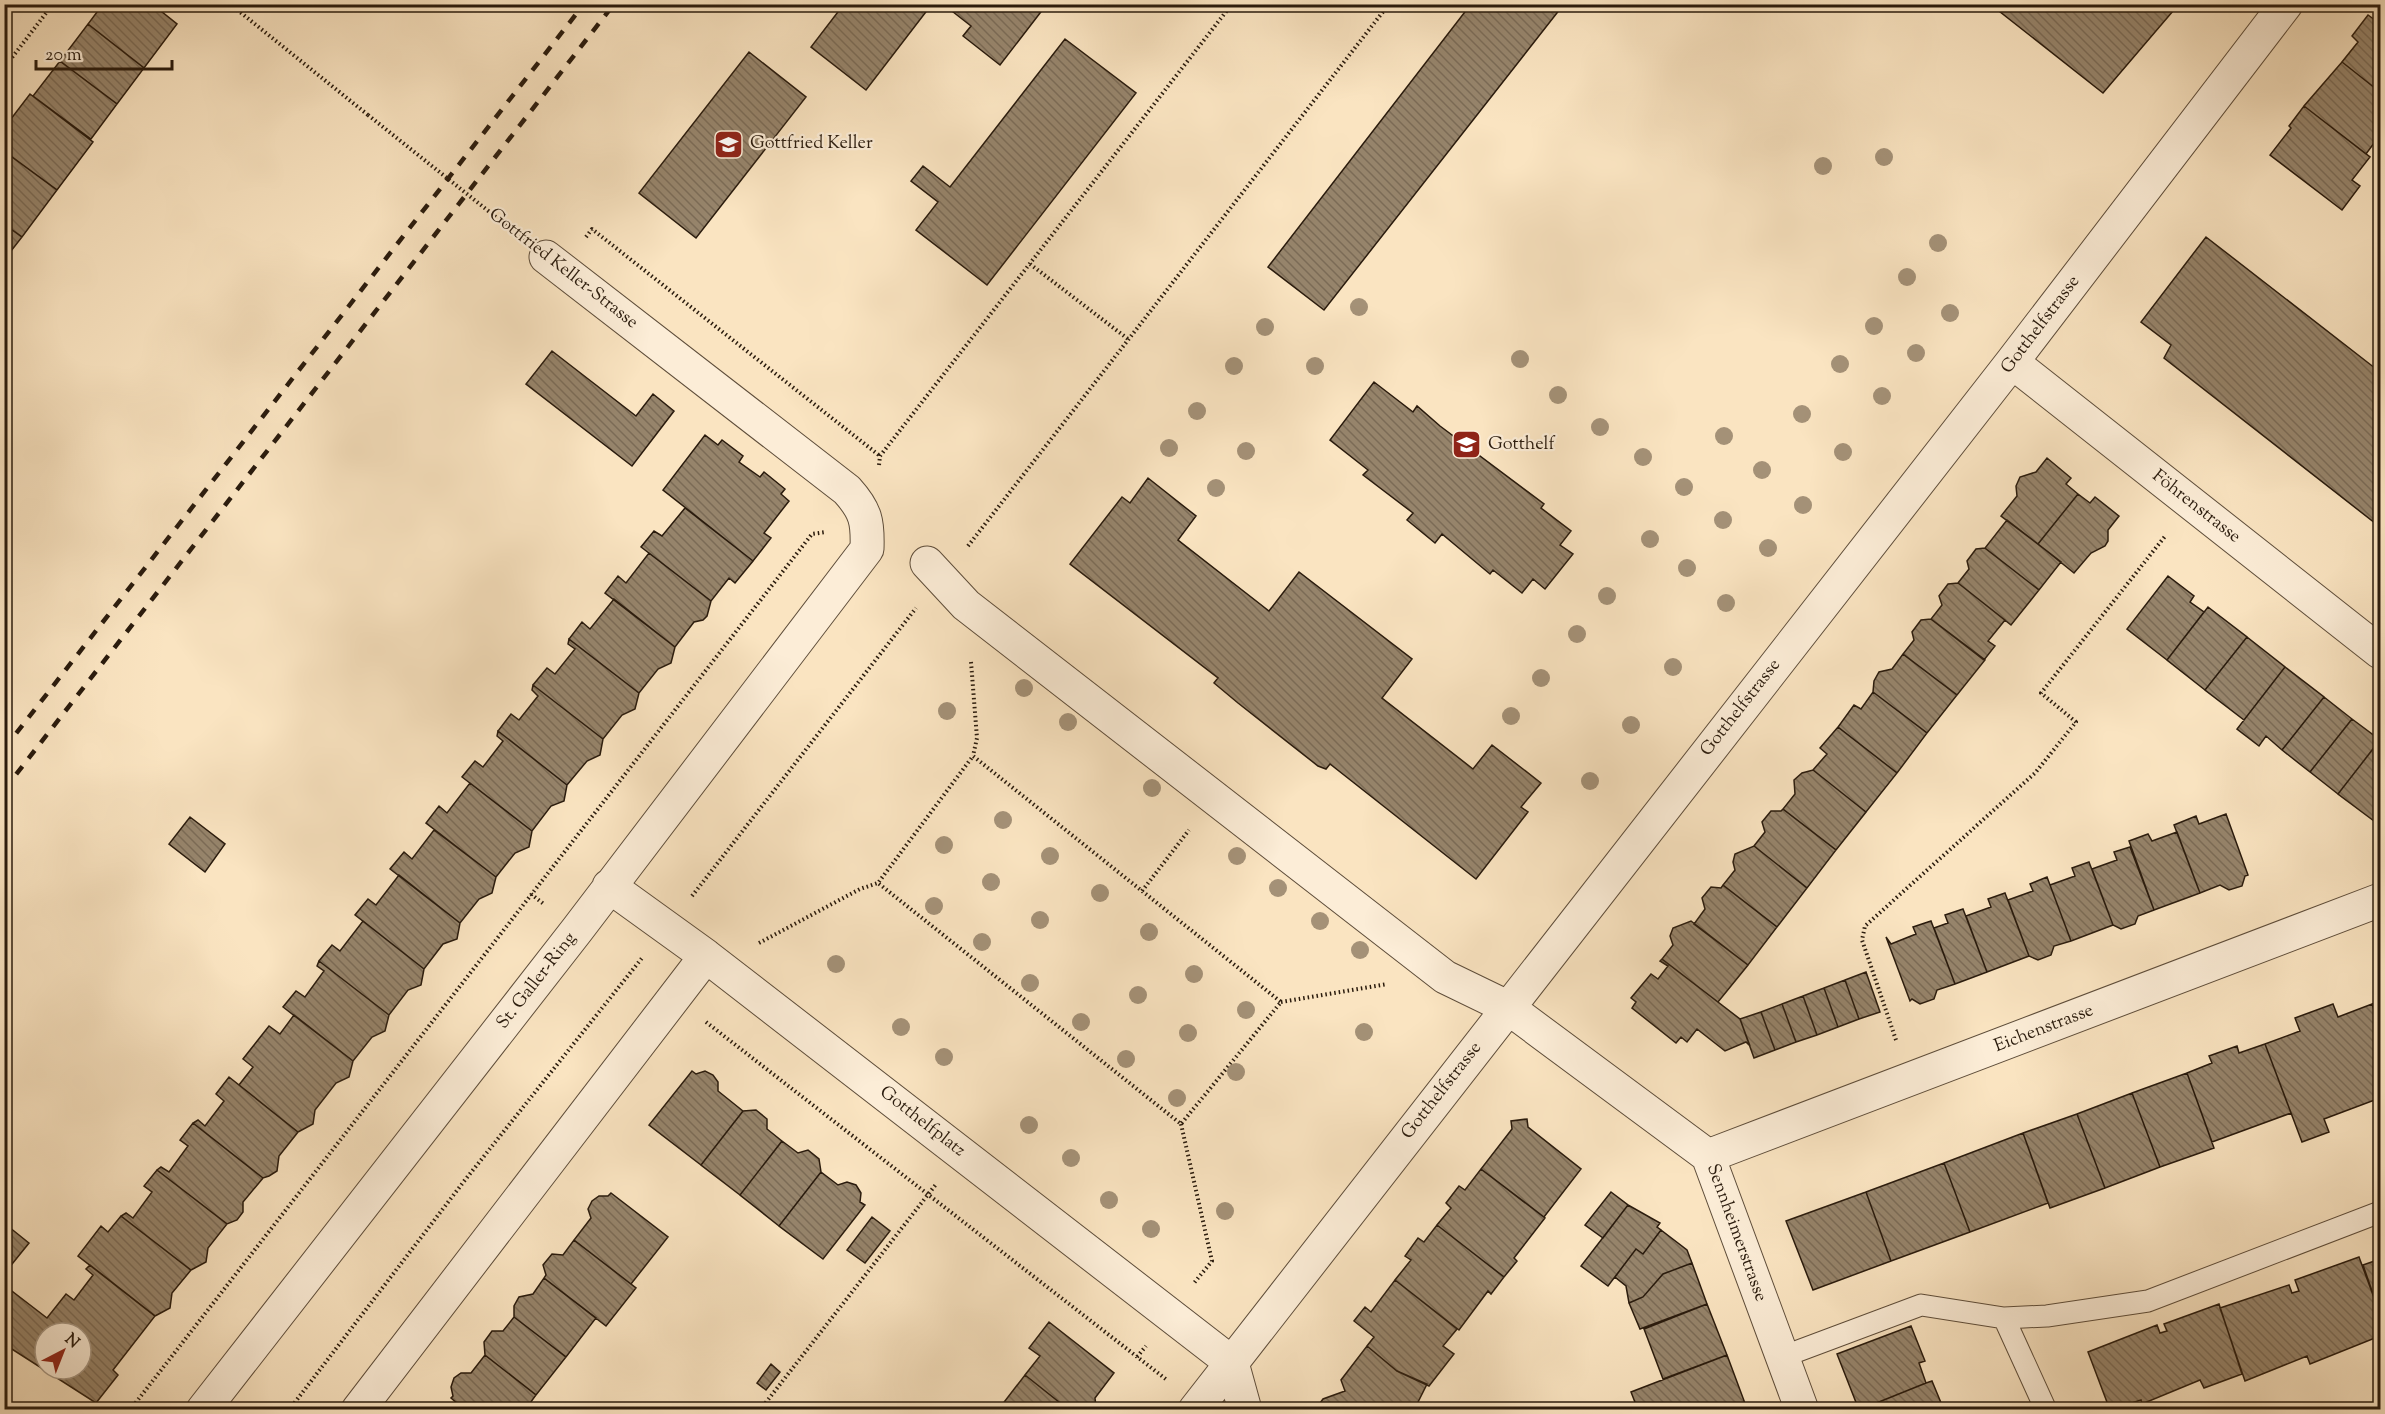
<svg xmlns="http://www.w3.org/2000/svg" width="2385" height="1414" viewBox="0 0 2385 1414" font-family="'Sorts Mill Goudy',serif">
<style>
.building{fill:url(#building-back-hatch);stroke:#2a1b0d;stroke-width:1.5;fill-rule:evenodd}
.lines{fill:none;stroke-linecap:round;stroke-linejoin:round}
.lane-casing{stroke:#5e4d3a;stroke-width:23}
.street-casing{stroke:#5e4d3a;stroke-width:35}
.path{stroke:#2a1b0d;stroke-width:4;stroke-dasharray:1.5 3;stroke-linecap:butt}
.lane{stroke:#fcedd7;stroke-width:21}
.street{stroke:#fcedd7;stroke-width:33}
.rail{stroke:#2a1b0d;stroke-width:4.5;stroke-dasharray:10 10;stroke-linecap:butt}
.path-bridge{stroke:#2a1b0d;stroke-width:4;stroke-dasharray:1.5 3;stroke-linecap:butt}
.tree{fill:#a49177}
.labels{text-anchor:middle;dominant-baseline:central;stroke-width:4.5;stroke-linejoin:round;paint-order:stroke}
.poi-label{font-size:18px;fill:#2a1b0d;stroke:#fcedd7;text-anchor:start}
.street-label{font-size:18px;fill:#2a1b0d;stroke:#fcedd7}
</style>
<defs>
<pattern id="building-back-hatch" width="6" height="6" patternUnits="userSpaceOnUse" patternTransform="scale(1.5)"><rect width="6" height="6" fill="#96846b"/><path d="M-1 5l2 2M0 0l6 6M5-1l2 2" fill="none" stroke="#7b6b56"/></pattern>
</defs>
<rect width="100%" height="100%" fill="#fae4c1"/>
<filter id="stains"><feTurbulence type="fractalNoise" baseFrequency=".00333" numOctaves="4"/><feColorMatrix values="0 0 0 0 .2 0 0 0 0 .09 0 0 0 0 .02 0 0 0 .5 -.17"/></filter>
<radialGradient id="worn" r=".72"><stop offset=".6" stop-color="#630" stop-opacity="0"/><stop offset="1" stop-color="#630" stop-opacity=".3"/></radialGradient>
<path class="building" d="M103 4H152L177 24 144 68 88 24Z
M844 4H932L866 90 811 47Z
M943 4H1047L1000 65 963 36 971 26Z
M1471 4H1564L1324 310 1268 267Z
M1990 4H2179L2103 93Z
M2380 13V92L2342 62 2358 42 2352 36 2368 15 2375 20Z
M88 24 144 68 117 104 60 61Z
M1065 39 1136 93 987 285 916 230 938 202 911 181 923 166 950 187Z
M749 52 806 97 696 238 639 193Z
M60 61 117 104 91 139 33 96Z
M2342 62 2380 92V135L2366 154 2304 106Z
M30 94 93 142 57 190 4 151V128Z
M2304 106 2370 157 2352 180 2360 186 2342 210 2270 155 2291 128 2289 126Z
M4 151 57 190 22 237 4 224Z
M4 224 22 237 4 260Z
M2206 237 2380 372V527L2164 358 2171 345 2141 322Z
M552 351 636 416 653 394 674 411 632 466 526 384Z
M1374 382 1413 412 1417 406 1440 426 1544 504 1541 508 1571 531 1560 545 1573 554 1545 589 1533 579 1522 593 1493 570 1490 574 1442 534 1435 543 1407 520 1413 513 1363 475 1368 470 1330 440Z
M705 435 718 445 722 440 743 456 739 462 760 477 764 472 785 489 781 494 789 501 764 533 771 538 753 561 663 490Z
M2047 458 2071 478 2066 484 2078 494 2038 544 2001 516 2017 496 2016 486 2020 477 2036 472Z
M1148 478 1196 516 1178 540 1269 611 1299 572 1412 659 1382 698 1473 769 1492 745 1541 783 1521 807 1528 812 1476 879 1330 764 1326 769 1318 766 1238 703 1214 683 1218 678 1070 564 1122 497 1130 503Z
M2078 494 2090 503 2095 497 2119 516 2108 530V541L2105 546 2091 553 2074 573 2038 544Z
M685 508 753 561 735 583 729 578 711 601 641 547 654 531 662 536Z
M2007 520 2061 562 2039 590 1985 548Z
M1985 548 2039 590 2011 625 1958 583 1969 569 1967 561 1976 549Z
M649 553 711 601 707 616 703 620 694 622 675 647 605 593 618 576 626 583Z
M2168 576 2194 596 2190 602 2204 612 2167 660 2127 629Z
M1958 583 2005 620 1988 641 1995 646 1984 660 1931 619 1942 605 1939 596 1948 584Z
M614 599 675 647 671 663 658 669 639 693 569 639 582 622 590 629Z
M2208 607 2247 637 2205 690 2167 660Z
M1931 619 1985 660 1957 695 1903 654 1914 640 1912 632 1921 620Z
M2247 637 2285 667 2244 720 2205 690Z
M569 639 639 693 635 709 622 715 603 739 533 685 547 668 555 674 575 649 568 644Z
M1903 654 1957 695 1927 733 1873 692 1874 681 1879 672 1892 669Z
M2285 667 2324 697 2282 750 2266 736 2259 746 2237 729Z
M533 685 603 739 600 755 587 761 567 785 498 731 511 714 519 720 538 696 532 690Z
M1873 692 1927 733 1897 773 1838 727 1854 705 1861 709Z
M2324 697 2352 719 2310 772 2282 750Z
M2352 719 2380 740 2338 794 2310 772Z
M1838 727 1897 773 1866 812 1813 770 1827 754 1820 748Z
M498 731 567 785 564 801 551 806 532 831 462 777 475 761 483 767 503 741 497 736Z
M2376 745 2380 749V821L2378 824 2338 794Z
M1813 770 1866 812 1836 850 1783 809 1795 794 1794 780 1802 773Z
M470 783 532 831 529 847 515 853 496 877 426 823 439 806 447 813Z
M1783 809 1836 850 1807 888 1754 846 1765 832 1762 822 1771 811H1781Z
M2226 814 2248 875 2245 876 2242 886 2229 890 2220 885 2200 893 2174 825 2196 816 2199 824Z
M190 817 225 844 205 872 169 844Z
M434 830 496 877 492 893 479 899 460 923 390 869 404 852 412 859Z
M2177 832 2200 893 2154 910 2129 841 2148 834 2152 841Z
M1754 846 1807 888 1777 927 1723 885 1735 870 1733 862 1735 854Z
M2130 847 2154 910 2138 916 2135 924 2121 929 2113 925 2092 869 2117 860 2114 852Z
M2089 862 2113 925 2071 941 2050 885 2075 876 2072 868Z
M399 875 460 923 457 939 443 944 424 969 355 915 368 899 376 905Z
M2047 877 2071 941 2054 946 2051 955 2038 960 2029 956 2008 900 2033 891 2030 884Z
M1723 885 1777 927 1748 965 1694 924 1705 909 1702 898 1711 887 1721 888Z
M2005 893 2029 956 1987 972 1966 916 1991 907 1988 899Z
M1963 909 1987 972 1955 984 1934 928 1948 923 1945 915Z
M363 921 424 969 421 985 408 990 389 1015 319 961 332 945 340 951Z
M1691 921 1748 965 1718 1002 1662 959 1673 945 1670 936 1673 928Z
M1931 921 1955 984 1937 990 1934 999 1920 1004 1912 999 1910 1001 1886 937 1891 944 1916 934 1913 927Z
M1662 959 1740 1019 1750 1046 1746 1042 1725 1051 1697 1029 1687 1042 1681 1037 1676 1043 1632 1008 1636 1002 1631 998 1651 974 1658 979 1668 966 1660 961Z
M319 961 389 1015 385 1031 372 1037 353 1061 283 1007 296 991 305 997 324 971 317 966Z
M1866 972 1880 1012 1859 1019 1845 980Z
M1845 980 1859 1019 1838 1027 1824 988Z
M1824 988 1838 1027 1817 1035 1803 996Z
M1803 996 1817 1035 1796 1042 1782 1004Z
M2380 1001V1028L2372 1004Z
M1782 1004 1796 1042 1775 1050 1761 1012Z
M2333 1004 2338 1017 2372 1004 2380 1028V1098L2324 1119 2329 1132 2302 1142 2265 1044 2300 1031 2295 1018Z
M1761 1012 1775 1050 1754 1058 1740 1019Z
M294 1015 353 1061 349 1077 336 1083 315 1110 313 1124 298 1132 239 1085 253 1067 243 1059 269 1026 280 1034Z
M2265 1044 2291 1113 2212 1142 2187 1073 2212 1063 2209 1056 2237 1046 2239 1053Z
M692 1071 696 1074 705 1071 713 1075 718 1082V1091L743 1111 701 1165 649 1125Z
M2187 1073 2214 1148 2160 1167 2132 1093Z
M229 1077 298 1132 279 1156 277 1171 269 1176 263 1178 193 1123 198 1120 205 1126 224 1101 216 1094Z
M2132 1093 2160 1167 2105 1188 2077 1114Z
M756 1110 767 1119V1129L782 1141 740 1195 701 1165 743 1111Z
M2077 1114 2105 1188 2050 1208 2023 1133Z
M1527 1119 1528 1127 1581 1169 1544 1217 1481 1169 1512 1129 1511 1121Z
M193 1123 263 1178 243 1202V1212L237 1220 227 1224 157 1170 161 1167 169 1172 188 1146 180 1140Z
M2023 1133 2048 1203 1970 1232 1944 1163Z
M782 1141 798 1153 808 1150 819 1159 821 1172 779 1226 740 1195Z
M1944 1163 1970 1232 1891 1261 1866 1192Z
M1481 1169 1545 1218 1514 1258 1517 1261 1504 1277 1437 1225 1451 1208 1446 1203 1459 1186 1465 1190Z
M157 1170 227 1224 208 1248 206 1262 191 1270 121 1216 126 1213 133 1218 152 1192 144 1186Z
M821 1172 838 1185 847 1182 856 1185 861 1193 860 1202 865 1205 823 1259 779 1226Z
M1611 1192 1628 1205 1603 1238 1585 1225Z
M1866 1192 1891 1261 1813 1290 1786 1221Z
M611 1193 668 1237 631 1284 574 1240 591 1218 588 1209 592 1201 599 1196H608Z
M1628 1205 1660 1223 1657 1227 1661 1230 1643 1254 1636 1249 1608 1286 1581 1266Z
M121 1216 191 1270 172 1293 170 1308 155 1316 78 1256 101 1226 108 1232Z
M872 1217 890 1231 865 1263 847 1250Z
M4 1223 29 1243 4 1274Z
M1437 1225 1504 1277 1491 1294 1488 1291 1459 1330 1395 1280 1411 1260 1405 1256 1418 1238 1424 1242Z
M1661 1230 1687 1250 1692 1263 1663 1274 1643 1297 1629 1303 1626 1286 1615 1277 1636 1249 1643 1254Z
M574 1240 636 1288 606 1326 544 1278 546 1275 543 1265 552 1254 563 1255Z
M2359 1257 2380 1314V1336L2310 1364 2307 1356 2245 1381 2220 1308 2289 1285 2292 1293 2299 1291 2295 1280Z
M2380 1259V1314L2363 1265Z
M1692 1263 1707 1304 1640 1329 1629 1303 1643 1297 1663 1274Z
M90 1265 155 1316 113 1370 118 1375 96 1403 4 1344V1285L47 1318 66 1294 74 1300 93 1275 86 1269ZM45 1333H81V1369H45Z
M544 1278 596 1318 566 1357 514 1317V1306L519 1297 533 1294Z
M1395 1280 1457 1329 1443 1346 1454 1354 1429 1386 1397 1371 1367 1346 1374 1337 1354 1321 1365 1307 1371 1312Z
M1707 1304 1727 1355 1663 1379 1644 1329Z
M2219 1304 2242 1374 2204 1388 2200 1380 2142 1404 2141 1400 2110 1410 2088 1352 2157 1325 2160 1333 2167 1331 2164 1324Z
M514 1317 566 1357 536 1395 485 1355 484 1342 492 1331H503Z
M1049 1322 1114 1373 1095 1398 1096 1406 1094 1410H1069L1025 1375 1040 1356 1029 1348Z
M1911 1326 1925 1361 1919 1363 1926 1383 1859 1410 1837 1354Z
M1367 1346 1397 1371 1427 1384 1414 1410H1323L1320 1403 1323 1399 1345 1391 1341 1380Z
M485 1355 536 1395 525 1410H465L451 1398 453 1396 451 1387 454 1378 461 1373H471Z
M1727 1355 1746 1406 1736 1410H1638L1631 1392Z
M771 1364 780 1372 766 1390 757 1383Z
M1025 1375 1069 1410H998Z
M1932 1381 1944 1410H1859L1926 1383Z"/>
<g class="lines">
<defs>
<path id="lane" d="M2004 1318 2046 1410
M1782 1357 1921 1305 2004 1318 2047 1316 2148 1301 2380 1212"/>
<path id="street" d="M2012 362 2380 652
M927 563 966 605 1445 977 1507 1007 1708 1156 1802 1410
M609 886 706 956 1232 1363 1245 1410
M1708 1156 2380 900
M203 1410 577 930 867 549C868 522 866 511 847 490L546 257
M358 1410 706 956
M1195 1410 2012 362 2286 4"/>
</defs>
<use href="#lane" class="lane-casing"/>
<use href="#street" class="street-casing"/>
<path class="path" d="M230 4 368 115
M4 68 53 4
M586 237 592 229 880 456
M1030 264 1128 339
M879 465 880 456 1232 4
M968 546 1389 4
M971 662 977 738 973 756
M1142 891 1189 830
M531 894 545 905
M692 896 916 608
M759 943 860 889 878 883 973 756 1281 1002 1181 1124 878 883
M1281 1002 1387 984
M706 1022 1167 1380
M1896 1040 1862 940 1865 926 2035 773 2076 722 2041 693 2166 535
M1181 1124 1212 1261 1194 1283
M1137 1357 1146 1346
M130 1410 812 534 826 532
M289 1410 465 1180 642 958
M760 1410 937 1183"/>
<use href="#lane" class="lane"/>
<use href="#street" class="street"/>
<path class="rail" d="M4 749 584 4
M4 790 614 4"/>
<path class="path-bridge" d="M368 115 546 257"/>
</g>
<g class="tree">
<circle cx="1884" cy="157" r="9"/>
<circle cx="1823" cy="166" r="9"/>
<circle cx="1938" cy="243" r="9"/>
<circle cx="1907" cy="277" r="9"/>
<circle cx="1359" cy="307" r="9"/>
<circle cx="1950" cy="313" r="9"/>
<circle cx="1874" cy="326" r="9"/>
<circle cx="1265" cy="327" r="9"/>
<circle cx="1916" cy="353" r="9"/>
<circle cx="1520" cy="359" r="9"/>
<circle cx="1840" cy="364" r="9"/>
<circle cx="1234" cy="366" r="9"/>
<circle cx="1315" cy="366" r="9"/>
<circle cx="1558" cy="395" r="9"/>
<circle cx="1882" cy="396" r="9"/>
<circle cx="1197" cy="411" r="9"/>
<circle cx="1802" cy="414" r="9"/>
<circle cx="1600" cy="427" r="9"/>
<circle cx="1724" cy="436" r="9"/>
<circle cx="1169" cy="448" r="9"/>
<circle cx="1246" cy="451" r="9"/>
<circle cx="1843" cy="452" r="9"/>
<circle cx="1643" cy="457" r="9"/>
<circle cx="1762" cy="470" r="9"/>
<circle cx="1684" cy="487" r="9"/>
<circle cx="1216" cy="488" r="9"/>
<circle cx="1803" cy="505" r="9"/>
<circle cx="1723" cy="520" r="9"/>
<circle cx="1650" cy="539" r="9"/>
<circle cx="1768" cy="548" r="9"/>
<circle cx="1687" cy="568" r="9"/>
<circle cx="1607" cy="596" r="9"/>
<circle cx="1726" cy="603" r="9"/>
<circle cx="1577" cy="634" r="9"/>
<circle cx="1673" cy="667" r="9"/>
<circle cx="1541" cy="678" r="9"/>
<circle cx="1024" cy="688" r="9"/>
<circle cx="947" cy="711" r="9"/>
<circle cx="1511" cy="716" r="9"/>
<circle cx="1068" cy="722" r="9"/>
<circle cx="1631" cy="725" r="9"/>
<circle cx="1590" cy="781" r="9"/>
<circle cx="1152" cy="788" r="9"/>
<circle cx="1003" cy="820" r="9"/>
<circle cx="944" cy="845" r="9"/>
<circle cx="1050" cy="856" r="9"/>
<circle cx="1237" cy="856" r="9"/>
<circle cx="991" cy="882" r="9"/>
<circle cx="1278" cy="888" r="9"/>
<circle cx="1100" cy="893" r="9"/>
<circle cx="934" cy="906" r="9"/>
<circle cx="1040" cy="920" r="9"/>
<circle cx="1320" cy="921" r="9"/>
<circle cx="1149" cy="932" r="9"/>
<circle cx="982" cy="942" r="9"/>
<circle cx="1360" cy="950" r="9"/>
<circle cx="836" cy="964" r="9"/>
<circle cx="1194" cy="974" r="9"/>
<circle cx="1030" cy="983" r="9"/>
<circle cx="1138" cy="995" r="9"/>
<circle cx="1246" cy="1010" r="9"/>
<circle cx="1081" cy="1022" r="9"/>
<circle cx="901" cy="1027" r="9"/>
<circle cx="1364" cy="1032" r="9"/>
<circle cx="1188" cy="1033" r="9"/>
<circle cx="944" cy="1057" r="9"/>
<circle cx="1126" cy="1059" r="9"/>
<circle cx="1236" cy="1072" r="9"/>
<circle cx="1177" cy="1098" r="9"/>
<circle cx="1029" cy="1125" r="9"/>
<circle cx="1071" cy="1158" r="9"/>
<circle cx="1109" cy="1200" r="9"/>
<circle cx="1225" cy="1211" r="9"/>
<circle cx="1151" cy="1229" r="9"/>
</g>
<defs>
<symbol id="school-square" viewBox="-11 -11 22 22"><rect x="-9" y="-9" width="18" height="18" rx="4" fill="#8f2418" stroke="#fcedd7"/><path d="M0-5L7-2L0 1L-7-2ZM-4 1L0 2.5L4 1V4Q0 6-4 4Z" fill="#fff"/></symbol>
</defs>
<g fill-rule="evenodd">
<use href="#school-square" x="712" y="128" width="33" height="33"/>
<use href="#school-square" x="1450" y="428" width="33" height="33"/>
</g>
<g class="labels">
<g class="poi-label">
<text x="750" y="144">Gottfried Keller</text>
<text x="1488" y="445">Gotthelf</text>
</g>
<g class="street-label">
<text transform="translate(563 269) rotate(38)">Gottfried Keller-Strasse</text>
<text transform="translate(2041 325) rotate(-53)">Gotthelfstrasse</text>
<text transform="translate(2196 507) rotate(38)">Föhrenstrasse</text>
<text transform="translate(1741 708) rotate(-52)">Gotthelfstrasse</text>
<text transform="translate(537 981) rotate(-52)">St. Galler-Ring</text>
<text transform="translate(2044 1029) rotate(-21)">Eichenstrasse</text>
<text transform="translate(1442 1091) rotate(-52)">Gotthelfstrasse</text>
<text transform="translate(922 1122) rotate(38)">Gotthelfplatz</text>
<text transform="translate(1736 1233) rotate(70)">Sennheimerstrasse</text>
</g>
</g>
<rect width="2385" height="1414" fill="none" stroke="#fae4c1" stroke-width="24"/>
<rect x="6" y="6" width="2373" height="1402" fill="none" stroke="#2a1b0d" stroke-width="3"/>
<rect x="12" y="12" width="2361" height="1390" fill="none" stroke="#2a1b0d" stroke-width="1.5"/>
<g transform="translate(63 1351) rotate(42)"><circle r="28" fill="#fcedd7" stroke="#a89986" stroke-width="1.5"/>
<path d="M0-4.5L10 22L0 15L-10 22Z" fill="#8f2418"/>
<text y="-9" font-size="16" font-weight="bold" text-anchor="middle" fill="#2a1b0d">N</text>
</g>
<path d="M36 60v9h136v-9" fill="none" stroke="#2a1b0d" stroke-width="3"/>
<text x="45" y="60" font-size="18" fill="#2a1b0d" stroke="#fcedd7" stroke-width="4.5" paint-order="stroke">20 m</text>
<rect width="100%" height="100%" filter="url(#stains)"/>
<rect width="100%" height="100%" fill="url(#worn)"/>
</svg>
